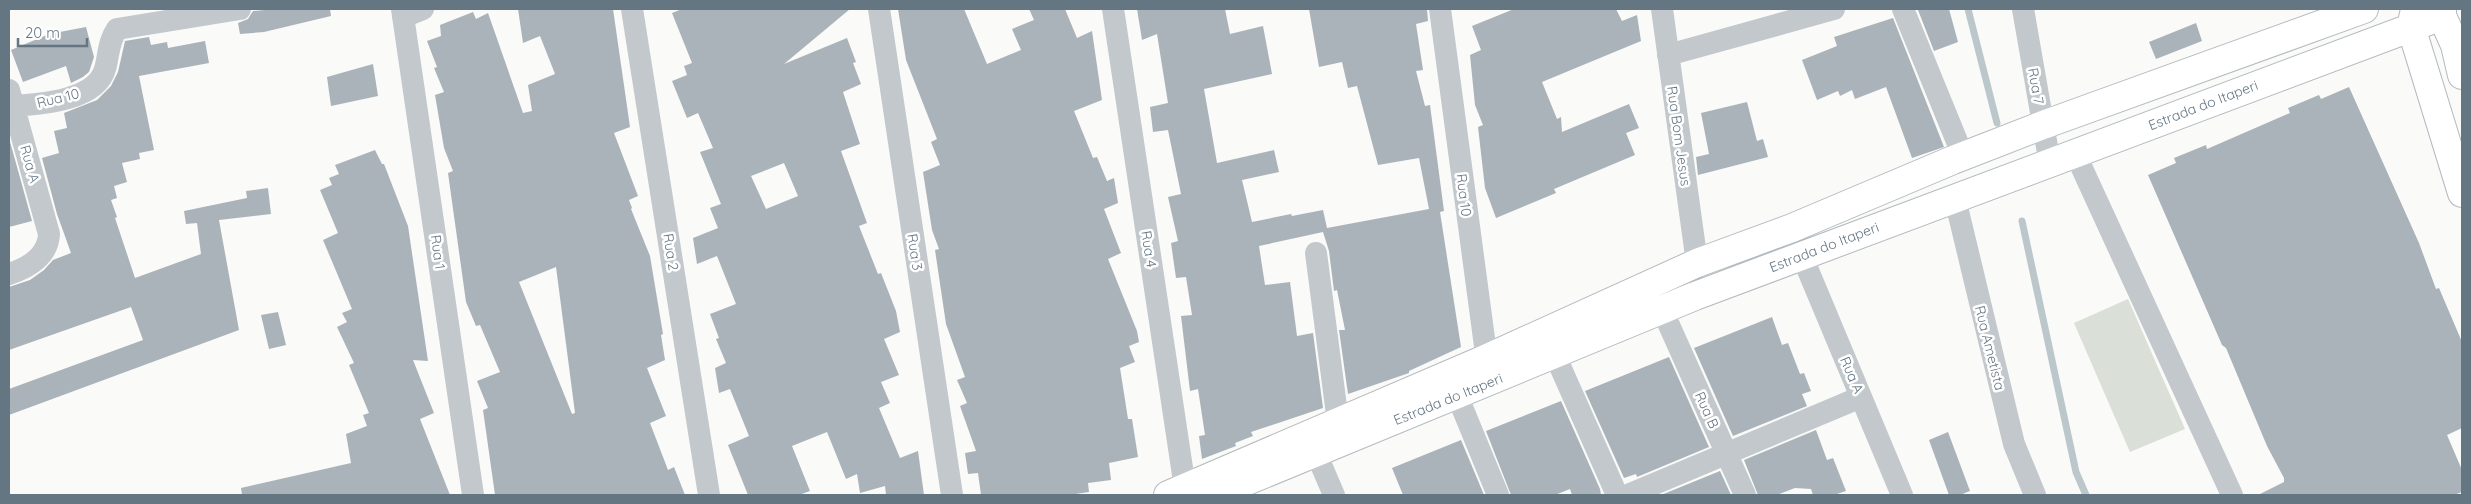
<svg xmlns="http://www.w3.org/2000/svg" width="2471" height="504" viewBox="0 0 2471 504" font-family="Quicksand,sans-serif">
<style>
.pitch{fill:#dadfd7}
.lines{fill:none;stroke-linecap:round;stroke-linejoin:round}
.stream{stroke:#bbc7cb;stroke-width:7}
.building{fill:#aab3b9;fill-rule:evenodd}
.secondary-casing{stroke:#b3babf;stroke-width:30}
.street{stroke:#c3c8cc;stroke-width:22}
.secondary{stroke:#fff;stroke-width:28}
.labels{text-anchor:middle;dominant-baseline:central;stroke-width:5;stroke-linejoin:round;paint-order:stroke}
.street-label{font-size:14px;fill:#657683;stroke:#fff}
</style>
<rect width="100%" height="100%" fill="#fafaf8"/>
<path class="pitch" d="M2128 299 2185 429 2130 452 2074 323Z"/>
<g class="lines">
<path class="stream" d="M1968 9 1997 123
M2022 221 2076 472 2086 495"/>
</g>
<path class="building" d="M275 9H330L331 16 264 32 240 34 238 23 248 19 253 11Z
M518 9H613L630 127 614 133 638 196 629 200 632 208 631 209 650 256 663 334 661 335 665 360 647 368 666 416 650 423 668 470 674 467 685 495H495L483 410 488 408 477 381 500 372 480 325 476 326 466 302 448 173 453 171 444 148 435 95 444 92 434 68 437 67 427 41 441 36 440 25 473 12 476 19 488 13 523 113 532 111 528 85 555 74 540 36 523 43ZM556 267 575 413 572 414 519 282Z
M682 9H850L784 64 847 38 856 62 853 63 861 84 843 92 860 144 841 151 867 223 859 226 878 274 881 273 896 311 900 332 884 339 899 375 881 382 890 403 879 408 900 458 918 451 924 495H886L885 486 860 493 857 474 846 479 827 432 792 446 810 491 799 495H748L728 445 749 436 730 389 719 393 715 368 726 363 716 339 719 338 710 314 736 304 717 256 697 264 693 238 718 228 710 208 721 204 700 152 713 148 698 113 687 118 672 81 687 75 684 66 692 63 672 13ZM784 163 798 196 766 209 751 176Z
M898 9H964L987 64 1021 50 1012 29 1034 20 1029 9H1065L1077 38 1092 31 1102 100 1074 111 1093 158 1097 157 1107 181 1114 178 1118 203 1104 209 1121 253 1108 259 1137 331 1139 342 1129 346 1135 362 1120 368 1128 419H1132L1138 457 1109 463 1111 480 1088 483 1089 492 1069 495H981L978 473 968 474 965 453 976 451 960 406 967 403 957 380 965 377 946 324 935 250 939 249 932 230 923 172 940 165 931 142 937 139 906 60Z
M1137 9H1225L1230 34 1263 26 1272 74 1204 89 1217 163 1274 150 1279 172 1242 180 1252 222 1291 214 1292 216 1323 210 1327 228 1429 209 1419 158 1378 165 1357 86 1348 88 1342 62 1319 67 1309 9H1427L1428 21 1416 24 1423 70 1416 71 1425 106 1430 105 1444 211 1440 212 1461 347 1409 371V373L1348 394 1339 330H1345L1337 290 1334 291 1329 251 1323 232 1259 246 1265 285 1290 282 1297 336 1313 333 1323 408 1251 432 1253 436 1235 443 1236 446 1202 459 1199 436 1205 435 1198 389 1190 391 1181 316 1192 315 1186 277 1176 278 1171 243 1178 241 1168 197 1181 194 1168 130 1153 132 1150 107 1168 103 1157 34 1142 40Z
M1514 9H1616L1622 21 1637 15 1641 41 1542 82 1557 119 1561 117 1562 132 1629 104 1639 128 1626 133 1635 155 1554 189 1556 193 1496 218 1485 188 1478 127 1483 125 1475 105 1470 55 1481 50 1472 26Z
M1922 9H1949L1958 42 1934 51 1918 10Z
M1893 18 1944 147 1912 158 1886 87 1855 99 1852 90 1840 96 1838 91 1817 100 1802 60 1837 46 1834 37Z
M2196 23 2202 41 2156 59 2149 42Z
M86 27 94 57 89 72 83 77 71 83 66 66 23 82 11 50 49 34Z
M149 37 151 45 167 42 168 48 205 41 209 63 139 76 154 150 139 153 140 159 122 163 127 182 114 186 117 198 111 200 117 217 115 218 135 278 201 254 197 223 186 224 184 211 247 198 246 191 268 188 271 214 219 220 239 330 9 415V389L143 340 131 307 9 350V287L30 280 44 270 53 260 71 253 57 214 42 158 59 153 54 131 67 128 64 113 97 100 111 86 118 72 125 41Z
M373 64 378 96 331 106 327 77Z
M2349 87 2419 243 2436 289 2439 288 2462 342V428L2447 435 2462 470V492L2454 495H2258L2284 482V478L2267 446 2226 348 2222 345 2148 175 2176 163 2174 158 2206 145 2207 149 2290 113 2288 108 2319 95 2321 99Z
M1747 102 1757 141 1763 139 1768 157 1698 175 1696 157 1709 154 1701 113Z
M9 138 32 221 9 227Z
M375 150 382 164H384L408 226 428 361 413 360 434 413 420 419 450 495H242L241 488 351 463 346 434 367 426 363 415 369 413 349 365 354 363 337 327 347 322 342 313 352 309 323 240 338 233 320 190 332 185 329 178 339 174 335 165Z
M278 312 286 345 269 349 261 315Z
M1772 317 1782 345 1788 343 1800 374 1804 373 1811 391 1802 394 1807 406 1733 436 1694 348Z
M1669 357 1709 447 1637 477 1636 474 1624 478 1585 391Z
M1561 401 1600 489 1601 495H1572L1570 489 1555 495H1511L1486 431Z
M1816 430 1827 460 1833 458 1846 491 1834 495H1813L1811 489 1795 488 1777 495H1758L1744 460Z
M1948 432 1970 491 1960 495H1949L1929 440Z
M1461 440 1484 495H1403L1392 468Z
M1720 471 1731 495H1661Z"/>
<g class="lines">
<defs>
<path id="secondary" d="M2442 9V16L2455 45 2462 75
M2415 10 2411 27 2462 193
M1168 495 1485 359 1697 263 1792 228 1953 160 2043 125 2364 9
M1213 495 1695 296 2442 16"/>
</defs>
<use href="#secondary" class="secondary-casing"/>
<path class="street" d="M402 9 473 495
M632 9 709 495
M879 9 952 495
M1113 9 1185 488
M1440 9 1489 376
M1662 9 1697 263
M1903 9 1963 156
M2023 9 2050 164
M403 17 423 9
M1668 55 1834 9
M9 90 49 234C48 256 28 268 9 274
M13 106C40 104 96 101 105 69 109 55 108 42 117 29L240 9
M2075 153 2232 495
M1950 200 1957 207 2014 444 2035 495
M1316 253 1338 422
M1802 256 1902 495
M1669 325 1745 495
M1555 355 1617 495
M1457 395 1498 495
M1316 453 1334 495
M1628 495 1861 397"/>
<use href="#secondary" class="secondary"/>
</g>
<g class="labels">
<g class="street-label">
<text transform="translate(2036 86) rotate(80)">Rua 7</text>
<text transform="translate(58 98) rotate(-14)">Rua 10</text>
<text transform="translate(2203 105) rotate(-21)">Estrada do Itaperi</text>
<text transform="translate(1679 136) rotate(82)">Rua Bom Jesus</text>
<text transform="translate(30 164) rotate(74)">Rua A</text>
<text transform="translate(1464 195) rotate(83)">Rua 10</text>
<text transform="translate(1824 247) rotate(-21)">Estrada do Itaperi</text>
<text transform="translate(1149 249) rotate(81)">Rua 4</text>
<text transform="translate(438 252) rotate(82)">Rua 1</text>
<text transform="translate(671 252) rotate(81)">Rua 2</text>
<text transform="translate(915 252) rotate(81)">Rua 3</text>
<text transform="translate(1990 348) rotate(76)">Rua Ametista</text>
<text transform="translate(1852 375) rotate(67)">Rua A</text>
<text transform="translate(1448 399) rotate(-22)">Estrada do Itaperi</text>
<text transform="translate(1707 410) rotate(66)">Rua B</text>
</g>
</g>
<rect width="2471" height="504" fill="none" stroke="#657683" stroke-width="20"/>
<path d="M18 38v8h69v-8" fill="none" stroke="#657683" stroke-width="2.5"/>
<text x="25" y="38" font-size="15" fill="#657683" stroke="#ffffff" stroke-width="4" paint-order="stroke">20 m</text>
</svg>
